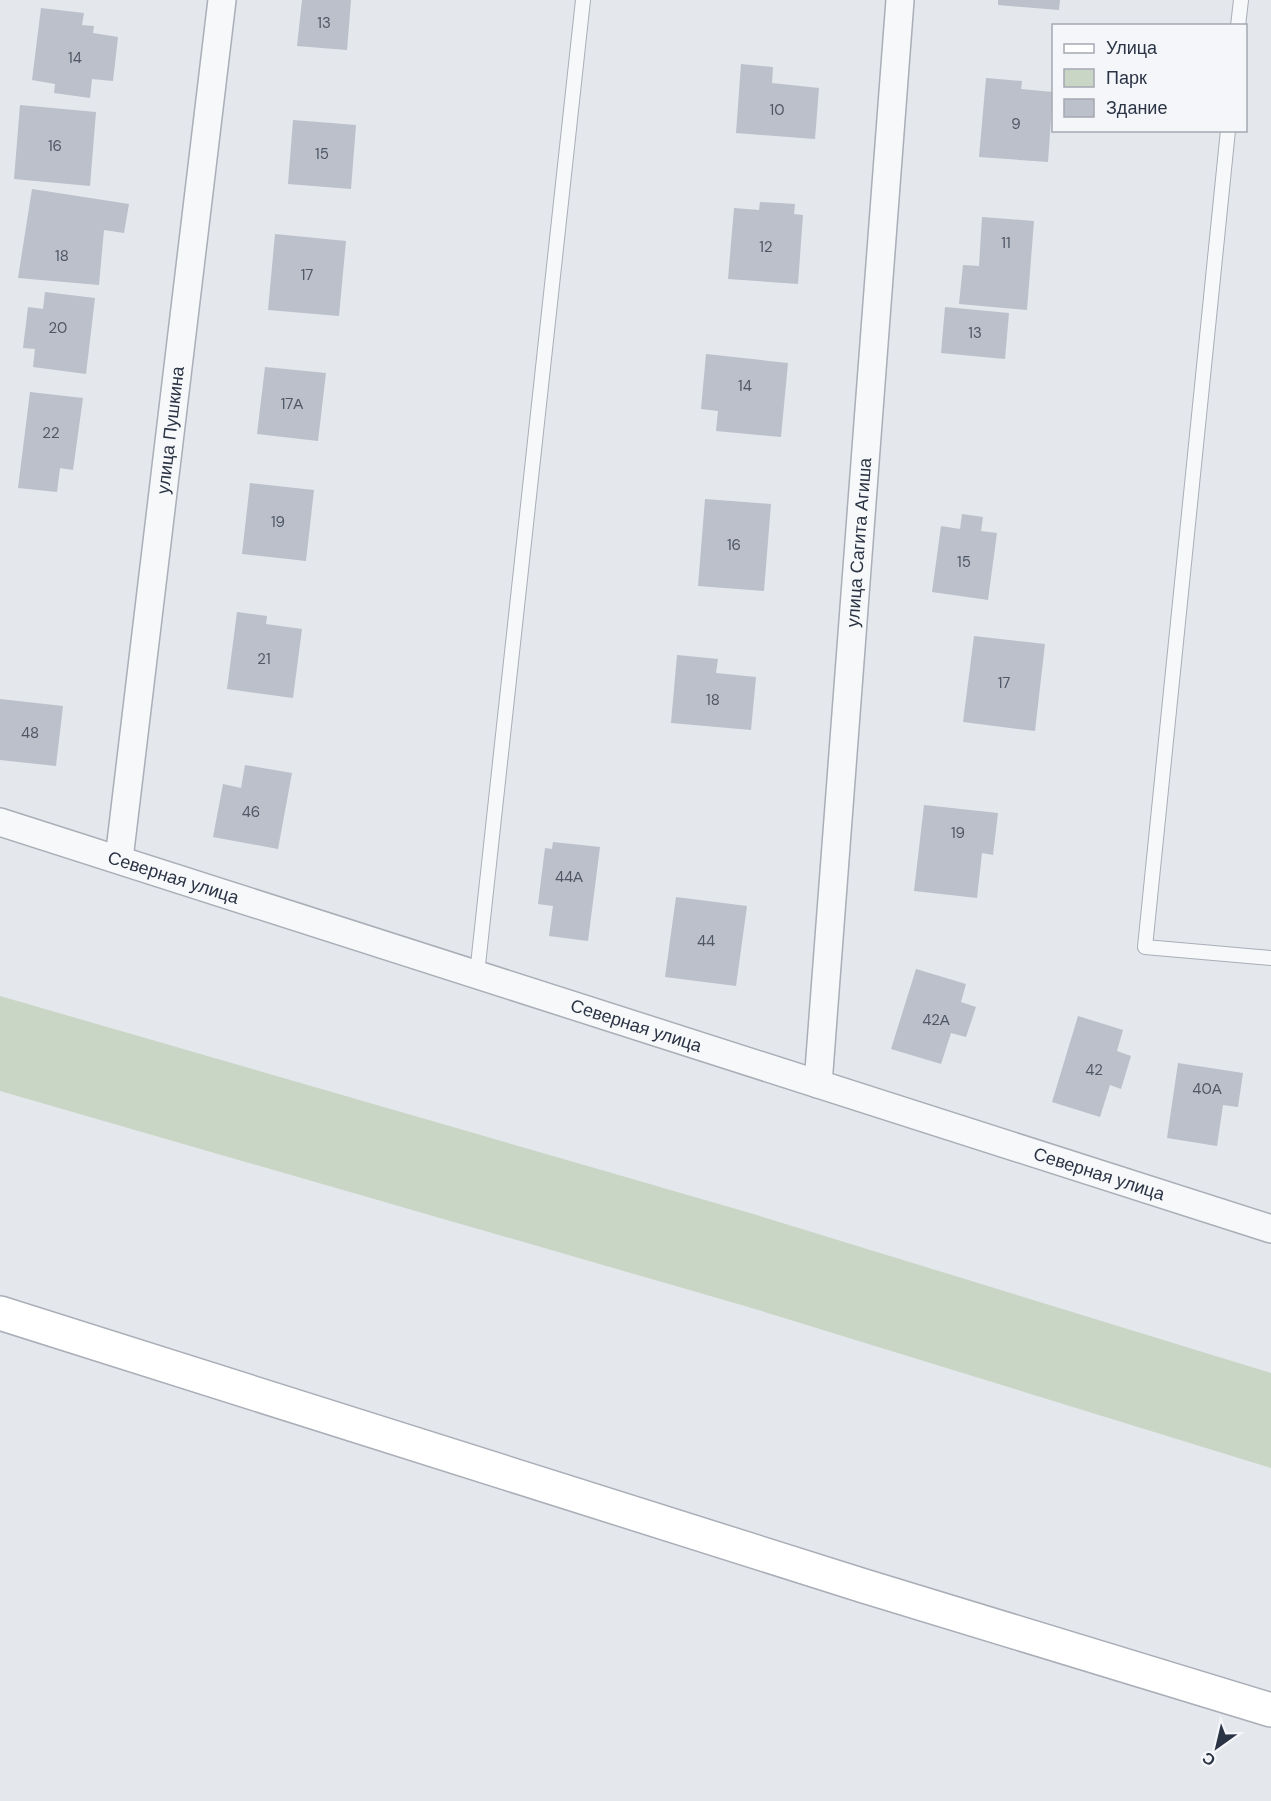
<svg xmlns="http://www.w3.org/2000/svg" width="1271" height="1801" viewBox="0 0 1271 1801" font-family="'DM Sans',sans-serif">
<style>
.green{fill:#c9d6c5}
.building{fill:#bbc0ca}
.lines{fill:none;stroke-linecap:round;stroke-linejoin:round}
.lane-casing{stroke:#a9aeb7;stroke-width:16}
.street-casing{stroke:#a9aeb7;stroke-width:30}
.secondary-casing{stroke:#a9aeb7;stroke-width:36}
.lane{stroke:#f7f8fa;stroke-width:14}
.street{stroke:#f7f8fa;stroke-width:27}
.secondary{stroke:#fff;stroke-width:33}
.labels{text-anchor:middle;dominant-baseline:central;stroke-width:6;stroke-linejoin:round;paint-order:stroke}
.number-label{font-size:15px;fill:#4f5766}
.street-label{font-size:18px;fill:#2b3445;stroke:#f4f6f9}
</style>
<rect width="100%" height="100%" fill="#e4e7ec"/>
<path class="green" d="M0 996 750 1213 1271 1373V1468L745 1306 0 1091Z"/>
<path class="building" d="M302 0H351L347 50 297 46Z
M998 0H1060L1059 10 998 5Z
M41 8 84 13 82 25 94 26 93 33 118 37 113 81 92 79 90 98 54 93 55 84 32 80Z
M741 64 773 67 772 83 819 88 815 139 736 133Z
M986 78 1022 81 1021 89 1053 92 1048 162 979 157Z
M20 105 96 112 90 186 14 179Z
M293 120 356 125 351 189 288 184Z
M32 189 129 204 124 233 104 230 99 285 18 278Z
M760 202 795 204 794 214 803 215 798 284 728 279 734 208 759 210Z
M982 217 1034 221 1027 310 959 304 963 265 979 266Z
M275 234 346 241 339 316 268 310Z
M45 292 95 298 86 374 33 367 35 349 23 348 28 307 43 309Z
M945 307 1009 313 1005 359 941 353Z
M706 354 788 363 781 437 716 431 718 411 701 409Z
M265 367 326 373 318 441 257 434Z
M30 392 83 398 73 470 60 468 57 492 18 488Z
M250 483 314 490 306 561 242 554Z
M705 499 771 504 764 591 698 586Z
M962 514 983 517 981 531 997 533 988 600 932 592 941 526 960 529Z
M237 612 267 616 266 624 302 629 293 698 227 689Z
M974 636 1045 644 1035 731 963 722Z
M677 655 718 659 716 673 756 677 751 730 671 723Z
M0 699 63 706 56 766 0 760Z
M245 765 292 773 278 849 213 837 223 784 241 788Z
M924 805 998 813 993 855 982 853 977 898 914 891Z
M553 842 600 847 588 941 549 936 553 906 538 904 545 848 552 849Z
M676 897 747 906 736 986 665 977Z
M916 969 966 984 961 1002 976 1007 966 1037 951 1033 941 1064 891 1049Z
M1078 1016 1123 1030 1117 1051 1131 1056 1121 1089 1110 1085 1100 1117 1052 1102Z
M1178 1063 1243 1073 1238 1107 1223 1105 1217 1146 1167 1138Z"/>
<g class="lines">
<defs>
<path id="lane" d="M1238 26 1241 0
M1228 130 1145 947 1271 958
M477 974 583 0"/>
<g id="street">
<path id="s1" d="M0 822 1271 1229"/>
<path id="s2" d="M119 859 222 0"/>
<path id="s3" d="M818 1084 900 0"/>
</g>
<path id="secondary" d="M0 1313 864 1586 1271 1710"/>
</defs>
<use href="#lane" class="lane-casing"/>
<use href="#street" class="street-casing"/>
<use href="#secondary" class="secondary-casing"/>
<use href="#lane" class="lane"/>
<use href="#street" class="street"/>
<use href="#secondary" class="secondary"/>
</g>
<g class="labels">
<g class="number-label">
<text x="324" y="23">13</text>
<text x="75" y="58">14</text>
<text x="777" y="110">10</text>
<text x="1016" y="124">9</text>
<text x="55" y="146">16</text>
<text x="322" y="154">15</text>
<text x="1006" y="243">11</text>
<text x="766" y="247">12</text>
<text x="62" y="256">18</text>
<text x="307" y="275">17</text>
<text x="58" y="328">20</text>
<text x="975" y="333">13</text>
<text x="745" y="386">14</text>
<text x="292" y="404">17А</text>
<text x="51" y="433">22</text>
<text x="278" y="522">19</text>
<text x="734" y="545">16</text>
<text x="964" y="562">15</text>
<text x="264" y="659">21</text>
<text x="1004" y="683">17</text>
<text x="713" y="700">18</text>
<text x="30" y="733">48</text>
<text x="251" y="812">46</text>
<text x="958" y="833">19</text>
<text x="569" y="877">44А</text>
<text x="706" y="941">44</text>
<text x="936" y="1020">42А</text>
<text x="1094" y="1070">42</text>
<text x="1207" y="1089">40А</text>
</g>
<g class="street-label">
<text stroke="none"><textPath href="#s2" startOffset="432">улица Пушкина</textPath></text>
<text stroke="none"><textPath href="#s3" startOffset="543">улица Сагита Агиша</textPath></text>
<text stroke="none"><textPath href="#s1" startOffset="182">Северная улица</textPath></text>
<text stroke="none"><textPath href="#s1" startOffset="668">Северная улица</textPath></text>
<text stroke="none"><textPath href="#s1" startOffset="1154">Северная улица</textPath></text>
</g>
</g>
<rect x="1052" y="24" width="195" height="108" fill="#f4f6f9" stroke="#a4a8b1" stroke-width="1.5"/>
<rect x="1064" y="44" width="30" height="9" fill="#ffffff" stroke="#a4a8b1" stroke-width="1.5"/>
<text x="1106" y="54" font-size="18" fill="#2b3445">Улица</text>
<rect x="1064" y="69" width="30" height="18" fill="#c9d6c5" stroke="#a4a8b1" stroke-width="1.5"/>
<text x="1106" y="84" font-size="18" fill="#2b3445">Парк</text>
<rect x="1064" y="99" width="30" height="18" fill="#bbc0ca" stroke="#a4a8b1" stroke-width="1.5"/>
<text x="1106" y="114" font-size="18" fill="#2b3445">Здание</text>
<g transform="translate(1217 1747) rotate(214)" stroke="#f4f6f9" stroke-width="4.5" paint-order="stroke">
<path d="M0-4.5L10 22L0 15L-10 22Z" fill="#2b3445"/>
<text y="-9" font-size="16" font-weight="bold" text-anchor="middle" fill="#2b3445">С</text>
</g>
</svg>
